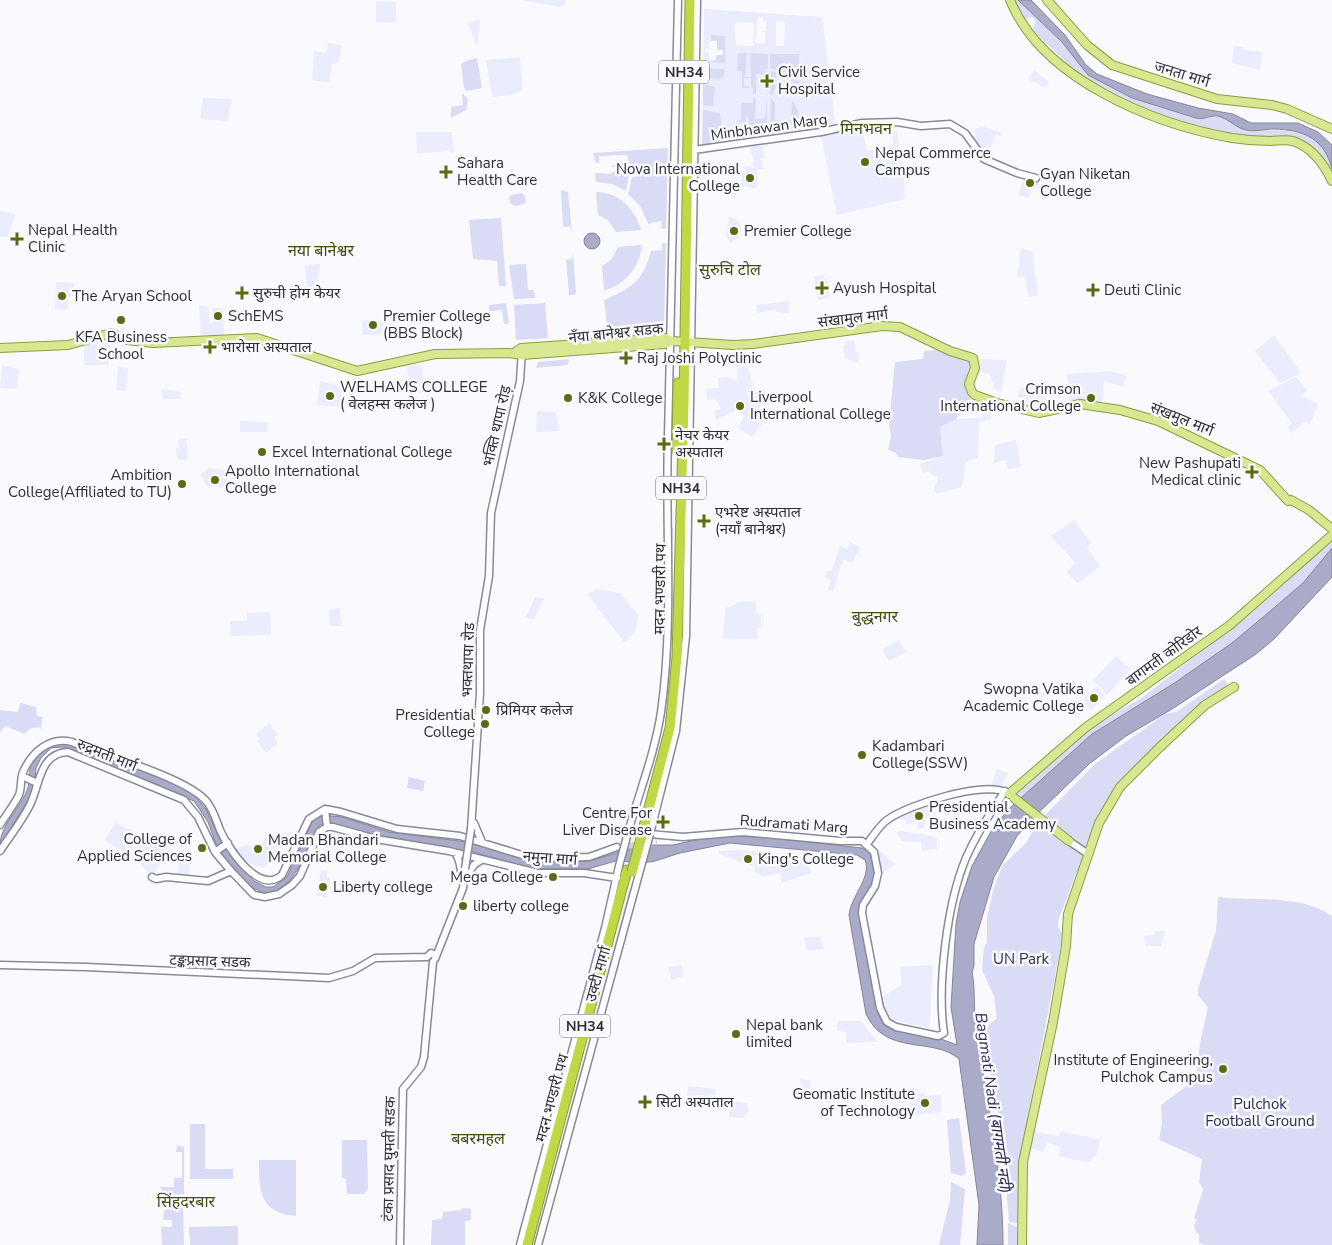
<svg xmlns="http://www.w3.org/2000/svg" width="1332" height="1245" viewBox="0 0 1332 1245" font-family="'Nunito Sans','Noto Sans Devanagari',sans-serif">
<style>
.built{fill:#ebecfd;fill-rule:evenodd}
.green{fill:#dadbf4}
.water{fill:#aaabc8;stroke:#84859c}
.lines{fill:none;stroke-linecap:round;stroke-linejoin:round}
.minor-tunnel{stroke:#d1d1d6;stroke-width:6;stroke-dasharray:6 3;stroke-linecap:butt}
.minor-casing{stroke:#88899b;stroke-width:9}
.major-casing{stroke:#8b9c40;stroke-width:10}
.highway-casing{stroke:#8b9c40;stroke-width:11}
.minor{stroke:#fff;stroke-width:6}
.major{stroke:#d8e890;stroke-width:8}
.highway{stroke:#bed846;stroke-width:9}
.minor-bridge-casing{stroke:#88899b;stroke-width:9;stroke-linecap:butt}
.highway-bridge-casing{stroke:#8b9c40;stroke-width:11;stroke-linecap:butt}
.minor-bridge{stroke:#fff;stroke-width:6}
.highway-bridge{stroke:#bed846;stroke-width:9}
.poi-dot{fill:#5c6a13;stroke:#fafafe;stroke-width:2}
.labels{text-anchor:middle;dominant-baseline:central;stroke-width:5;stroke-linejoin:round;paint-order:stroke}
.shield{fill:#fafafe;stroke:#6a6a71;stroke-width:1}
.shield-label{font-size:14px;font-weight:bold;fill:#2d2d35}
.poi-label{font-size:15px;fill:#2d2d35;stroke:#fafafe;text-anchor:start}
.street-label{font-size:15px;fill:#2d2d35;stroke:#fafafe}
.park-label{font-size:15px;fill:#2d2a53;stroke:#fafafe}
.neighbourhood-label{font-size:16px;fill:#424d13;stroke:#fafafe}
.water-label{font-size:16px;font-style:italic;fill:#2f2c55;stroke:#fafafe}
</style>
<rect width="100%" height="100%" fill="#fafafe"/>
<path class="built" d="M521 0H566L565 5 559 7Z
M376 1 396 2V23L376 22Z
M704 9 822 17 836 129 702 147ZM758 17H763V21L766 22V31H763L765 33V43H755ZM776 21H785L784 46H776ZM734 22 754 23 753 46 736 45ZM709 41H717V50H723V55H716V60H709V52H706V49H709Z
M479 20 480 22 477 47 468 22Z
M328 43 341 45 339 63 333 62 329 83 312 80 314 51 326 53Z
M1234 46 1243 47 1244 50 1262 52 1260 70 1232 63Z
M520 57 523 90 511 95 492 97 486 60Z
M1034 70 1049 82 1046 89 1028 79Z
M203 98 232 99 227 121 200 119Z
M981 126 1001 133 1000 136 996 134 990 150H987L983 154 972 137 976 135 974 130Z
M862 128 867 151 894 146 891 131H897L904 173 905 199 837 215 821 135Z
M416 132H452L454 152 450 153V149L441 152 417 153Z
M762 144 765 157 761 159 763 169 756 170 758 179 756 189 740 185 745 166 755 168 752 166 754 161 749 146Z
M1024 176 1038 178 1040 188 1031 189 1029 198 1018 195Z
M0 211 15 214 8 237 0 236Z
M729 217 736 219 742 228 738 238 730 243 726 235Z
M1021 248 1032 251 1038 295 1028 297 1025 277H1017Z
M320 264 316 294H308L305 265Z
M824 275V279H827L830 296 818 301 814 276Z
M56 282 74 283V296H68V310L55 309Z
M789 301V313L777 312 775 309 757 313 756 305Z
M199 305 209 307V324L213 323V308H223L224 336H201Z
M377 319 378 322 384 321V335H362V321Z
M1274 335 1301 373 1280 383 1255 351Z
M854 340 856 353H859V363L846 359 842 346 845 345V341Z
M84 343H110L109 365H84Z
M981 359 1007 360 1001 392 993 388 995 382 992 381 990 374 979 372Z
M421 364 424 381 428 383 429 392 411 393 407 366Z
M2 365 19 369 17 389 0 388Z
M748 366 753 385 748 394 742 395H751L761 389 766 396 756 414 764 420 752 437 738 428 744 416 737 410 716 420 714 411 721 409 716 399 707 400 706 389 719 388 718 378 729 377 737 381V369Z
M118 367 128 368 126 391 116 390Z
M1110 371 1127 376 1123 387 1104 381 1102 404 1069 402 1067 374Z
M1296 377 1307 390 1302 396 1318 404 1310 424 1304 422 1292 433 1287 427 1292 423 1268 391Z
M320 381 343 387 340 407 317 405Z
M1045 383 1046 400 1028 401 1018 397 1019 389 1029 385Z
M162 389 181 392 180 399H162Z
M984 401H991V419L979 422 978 459 969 460 965 466 962 487 937 494 934 491 938 477 931 475 930 471 923 473 920 464 943 456 940 427 956 419 979 418 984 415Z
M537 411 556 412 559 431 536 432Z
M240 421 268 422 267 432H240Z
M186 438 188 456 187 461 177 459 176 448H179L178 439Z
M1016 440 1021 467 1008 469 1005 460 994 463 995 445Z
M209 468 228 471 226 488 206 486 201 474Z
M1074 520 1091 543 1086 547 1100 566 1078 583 1067 573 1075 562 1051 536Z
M850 542 860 547 853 562 843 560 833 591 828 590 831 580 825 577 827 571 831 572 840 546 848 549Z
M596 589 620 593 638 615 636 631 624 642 588 595Z
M535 597 544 599 534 619H530L526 617Z
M756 601V614H761V628H757L758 639H723L725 608 735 605 737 602Z
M340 608 342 626H330L329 610Z
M270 612 271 635 231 636 230 621H247V613Z
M899 640 906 652 889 661 882 650Z
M1116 656 1131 669 1107 695 1093 680Z
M1096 686 1105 696 1091 710 1083 700Z
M269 723 278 734 274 738 278 743 266 753 257 741 260 739 256 734Z
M997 769 1009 773 1000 786 991 785Z
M934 803 936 817H927L924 828 918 829V822L906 824 904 819H901L902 816Z
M115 823 168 847 153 877 136 860 105 840Z
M297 831 299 836 295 845 281 848 264 868 249 863 234 850 241 846 263 843 264 837Z
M900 831 929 835 937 839V849L922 851 921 842 902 841 896 833Z
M874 846 895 864 880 875 879 861Z
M740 850 806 856 811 873 781 883V873L763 877 754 871 755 867 719 854V851Z
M178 862H190L189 877 178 876Z
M321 870 328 871 327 877 330 878 327 898 316 895Z
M1154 931H1165L1161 946H1145L1144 936 1154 935Z
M804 937H820L824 949 807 951Z
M682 965 683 976 672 980 668 967Z
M933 965 930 1029 891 1019 882 1004V997L901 985 900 967Z
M838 1021H861L878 1042 846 1043V1032L837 1031Z
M800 1079 810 1080V1097L802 1098Z
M688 1086 716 1089 715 1103 687 1096Z
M924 1093 925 1096 941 1095V1112L913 1115 907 1094Z
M730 1101 747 1103 749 1110 743 1118 729 1117Z
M1031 1131 1059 1136 1060 1131 1100 1140 1096 1155 1088 1162 1059 1156 1060 1147 1047 1142 1043 1152 1029 1148Z"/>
<path class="green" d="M1014 0H1018L1062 42 1088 75 1132 98 1196 118C1206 120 1212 114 1222 117 1232 120 1240 130 1250 130 1283 131 1329 125 1332 172L1314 150 1265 138 1208 130 1142 108 1086 81 1037 35 1033 28 1036 21 1032 17 1027 19 1022 17Z
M711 35 725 36V63L710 62 716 60V55H723V50H717V41H711Z
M738 53H747L745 77H751L750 53 768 54V69L759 71H767V95L766 74H756V94H753V88H751V78H744V86H749V88H742V71H737Z
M770 54H799V83L792 94 791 74H776L775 90H773V95H770V71L781 74V70L770 69Z
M477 58 482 88 467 91 464 88 461 65 465 61Z
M703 68 725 69 724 76 720 79 703 78Z
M703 84 715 87 713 106 703 105Z
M462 93 468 99 466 110 451 118V107L463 105Z
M753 98H756L755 119H765L767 98V125H749V117H746V125L736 120H741V103H753Z
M771 98 775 103V120H791L792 100 798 111V125H770Z
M703 110 720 113 723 137 731 139V144L702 147Z
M749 130 790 131 792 133 745 142V133Z
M668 148 666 229H662L661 221 650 223 649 225 640 206 628 194 632 177 639 176 638 173H632L627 155 599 156V163H596L593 153Z
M626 164 629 174 626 191 612 184 596 182 595 173 612 174V172L625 170V166L612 167V165Z
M561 190 568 192 572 232 570 226 563 227Z
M596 192C619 192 635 209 641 230L616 232 608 220 598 215Z
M522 193 525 196 526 203 516 206 510 203 509 198 511 195Z
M501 218 506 286H499L497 261 473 259 469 220Z
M662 243H666L664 329 608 333 604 300C631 288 643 282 651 251L662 250Z
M642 245C640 266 625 286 604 290L602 266 611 260 618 247Z
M573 253 576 292 574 295H569L566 260 572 259Z
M526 264 528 290H534L535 298 514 299 509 265Z
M506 303 509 324H504L502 310 489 311V305Z
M545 303 548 338 516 340 514 305Z
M937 350 969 360 973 368 966 386 972 397 956 419 940 427 943 456 924 460 898 457 896 453 888 450 891 437 889 424 895 362 923 359 924 351Z
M569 359 568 365 536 368 538 362Z
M672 528H673L668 684 665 715 644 801 662 723 669 632Z
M1332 543V548L1303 583 1268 613 1232 643 1173 684 1092 734 1022 798 1017 793 1089 728 1143 697 1240 621 1298 567Z
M1224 679 1229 686 1118 786 1108 799 1086 847 1073 842 1044 816 1095 764 1165 714 1176 712Z
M20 703 36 707 37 716 44 717 42 718 41 730 40 727 31 728 24 734 5 726 0 733V710L18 712Z
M409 777 425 781 423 791 407 788Z
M1039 820 1083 856 1058 921V927L1063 935 1019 1163V1223L1009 1222C1004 1158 997 1094 982 1031L997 1018 994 996 982 970 984 948 987 942V917L994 887 1003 865 1026 843Z
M629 890H631L585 1060H584Z
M1218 897C1256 902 1299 893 1332 916V1245H1205L1199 1243V1234L1196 1232 1194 1225 1197 1220 1194 1218 1203 1190 1199 1182 1202 1159 1159 1140 1162 1123 1161 1105 1196 1079 1200 1043 1208 1007 1198 995V989L1216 931Z
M583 1062 585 1063 536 1245H534Z
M959 1118 966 1173 961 1176 951 1173 947 1120Z
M190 1124H205V1169H233V1179H190Z
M342 1140H367L368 1189 364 1194H347L346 1179 342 1178Z
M177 1145 184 1147V1200H161V1187H174V1178H182V1152H176Z
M259 1160H296V1216C259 1213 259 1190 259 1160Z
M951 1182 965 1189 960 1245H939L950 1200Z
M165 1205H183L184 1245H162L161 1227H172V1220H163Z
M462 1208 471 1209V1220L465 1221V1245H431L432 1220 442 1219 443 1212 461 1210Z
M1008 1223 1019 1228 1018 1245H1008Z
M238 1226V1245H190L189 1227Z"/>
<path class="water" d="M1018 0H1031L1065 35 1086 65 1097 74 1147 94 1198 108 1233 114 1251 123H1298L1318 132 1332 145V169C1324 138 1304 130 1274 129 1265 129 1255 132 1246 130 1236 128 1229 119 1218 116 1210 115 1205 120 1196 118L1132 98 1088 75 1062 42Z
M584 241a8 8 0 1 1 16 0a8 8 0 1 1-16 0Z
M1332 548V577L1274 639 1256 654 1172 709 1126 736 1089 764 1033 818 1017 836 994 877 974 944V966L972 972C976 992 973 1012 976 1033 988 1103 1003 1174 1003 1245H977L979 1205 959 1059C933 1036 886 1057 866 1014L849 915C851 896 872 877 865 860L857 855 730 843 680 853 655 861 637 864 619 860 588 869H546L529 868 473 852 376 836 327 822 320 825 317 829C303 854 298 886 267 894L253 888 236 872 218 849 208 822 194 801 64 747 51 748 41 758 36 768 35 781 28 800 0 846C0 822 25 806 29 783 31 769 27 762 40 751 51 741 60 743 73 744L190 790 206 809 221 842 228 851 254 881 266 887H273L287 877 314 818 322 815 342 817 389 832 475 843 535 861H590L642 845H673L709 837 728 836 765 837 862 848 870 853 876 873 860 912 878 1012 884 1025 889 1028 941 1039 957 1045 951 1007 956 924 960 902 972 866 994 826 1012 806 1092 734 1173 684 1232 643 1268 613 1303 583Z"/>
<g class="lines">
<path class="minor-tunnel" d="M620 847 657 842"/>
<defs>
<path id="minor" d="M697 0 686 636 676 731 650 834 683 837 743 832 840 841H862L874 852 878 873 875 886 863 905 862 913 880 1008 887 1022 896 1027 938 1036 944 1033C937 986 947 903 966 858 976 835 990 813 1005 791
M694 150 821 132 862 123 897 122 921 126 950 124 965 133 984 159 1017 173 1036 178
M22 776 37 783
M325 809 327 827
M474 823 482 842
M0 825C6 815 14 805 19 795 22 787 20 779 23 772 32 752 50 736 72 742 104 755 188 778 207 802 214 811 216 820 220 830 228 848 259 896 282 875L309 819 325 809 341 812 397 829 460 836 522 855 541 858 589 857 617 847
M471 829 480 693V630L489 576 491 513 520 381 522 350
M629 829C640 790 655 752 661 712 674 621 665 527 668 436 672 290 676 145 678 0
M1069 841 1088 854
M867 844C873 836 879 826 887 820 907 805 985 780 1007 793
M0 851C10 836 22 821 30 805 40 785 39 753 68 752L184 800 198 817 215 852 231 871
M215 852 228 843
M455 853C462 862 459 871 464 880L474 865 481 860
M152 877 156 879 166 877 208 881 231 871 254 895 265 897 279 894 292 885 300 876 319 832 327 827H333L376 839 449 851 538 873H584L617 878
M435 959 463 888 465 869
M0 965 86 967 329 978 353 971 375 958 427 957 431 953 435 955
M400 1245 403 1089 421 1067 424 1057 433 962
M520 1245 605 928 619 866
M538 1245 639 874"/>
<path id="major" d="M1010 0C1042 79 1153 124 1232 138 1245 140 1257 141 1270 141 1277 141 1285 139 1293 141 1311 147 1324 164 1332 181
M1047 0 1087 45 1112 65 1217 99 1272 105 1287 109 1332 129
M0 348 68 345 111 333 127 340 153 343 257 338 357 371 435 354 509 353 522 355 665 344 672 341
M514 353 521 348 665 338 672 341 733 345 753 344 882 326 900 327 950 351 973 358 975 368 969 384 972 392 975 395 997 403 1039 413 1080 404 1120 410 1158 421 1260 470 1288 501 1291 500 1309 510 1332 529
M1009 794 1085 728 1230 625 1332 535
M1014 798 1069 841
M1022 1245 1023 1162 1053 1022 1066 946 1068 914 1099 823 1120 787 1160 747 1205 705 1234 687"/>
<path id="highway" d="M677 450 678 383
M642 834 670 728 677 657 684 403 690 0
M527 1245 627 870"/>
</defs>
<use href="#minor" class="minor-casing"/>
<use href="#major" class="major-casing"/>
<use href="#highway" class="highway-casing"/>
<use href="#minor" class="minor"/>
<use href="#major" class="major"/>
<use href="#highway" class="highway"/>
<defs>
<path id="minor-bridge" d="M619 866 629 829
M465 869 471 829
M639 874 650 834"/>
<path id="highway-bridge" d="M632 872 642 834"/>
</defs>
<use href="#minor-bridge" class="minor-bridge-casing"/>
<use href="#highway-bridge" class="highway-bridge-casing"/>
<use href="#minor-bridge" class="minor-bridge"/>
<use href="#highway-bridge" class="highway-bridge"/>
</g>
<g class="poi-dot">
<path d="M764.5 73.5h5v5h5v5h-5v5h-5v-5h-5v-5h5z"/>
<circle cx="865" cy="162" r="5"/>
<path d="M443.5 164.5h5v5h5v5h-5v5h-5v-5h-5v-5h5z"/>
<circle cx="750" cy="178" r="5"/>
<circle cx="1030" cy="183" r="5"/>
<circle cx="734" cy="231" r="5"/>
<path d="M14.5 231.5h5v5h5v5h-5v5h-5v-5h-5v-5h5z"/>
<path d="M819.5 280.5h5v5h5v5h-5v5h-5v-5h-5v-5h5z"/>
<path d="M1090.5 282.5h5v5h5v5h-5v5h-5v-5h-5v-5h5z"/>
<path d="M239.5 285.5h5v5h5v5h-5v5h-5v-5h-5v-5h5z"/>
<circle cx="62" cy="296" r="5"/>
<circle cx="218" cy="316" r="5"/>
<circle cx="121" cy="320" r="5"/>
<circle cx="373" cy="325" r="5"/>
<path d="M207.5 339.5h5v5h5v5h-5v5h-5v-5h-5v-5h5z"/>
<path d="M623.5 350.5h5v5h5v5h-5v5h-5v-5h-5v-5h5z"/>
<circle cx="330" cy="396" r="5"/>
<circle cx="568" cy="398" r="5"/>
<circle cx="1091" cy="398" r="5"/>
<circle cx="740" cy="406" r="5"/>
<path d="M661.5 436.5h5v5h5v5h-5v5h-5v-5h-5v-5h5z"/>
<circle cx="262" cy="452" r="5"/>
<path d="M1249.5 464.5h5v5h5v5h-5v5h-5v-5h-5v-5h5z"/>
<circle cx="215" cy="480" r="5"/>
<circle cx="182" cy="484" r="5"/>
<path d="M701.5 513.5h5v5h5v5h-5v5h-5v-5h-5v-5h5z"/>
<circle cx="1094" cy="698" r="5"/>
<circle cx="486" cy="710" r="5"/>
<circle cx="485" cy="724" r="5"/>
<circle cx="862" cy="755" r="5"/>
<circle cx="919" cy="816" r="5"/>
<path d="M660.5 814.5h5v5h5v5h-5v5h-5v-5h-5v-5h5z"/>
<circle cx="202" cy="848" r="5"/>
<circle cx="258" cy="849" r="5"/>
<circle cx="748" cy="859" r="5"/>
<circle cx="553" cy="877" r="5"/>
<circle cx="323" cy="887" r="5"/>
<circle cx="463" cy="906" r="5"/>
<circle cx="736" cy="1034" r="5"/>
<circle cx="1223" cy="1069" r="5"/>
<path d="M642.5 1094.5h5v5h5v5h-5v5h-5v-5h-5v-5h5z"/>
<circle cx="925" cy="1103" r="5"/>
</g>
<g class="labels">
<g class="shield">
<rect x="659" y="60.5" width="50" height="23" rx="4"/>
<rect x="656" y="476.5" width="50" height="23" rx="4"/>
<rect x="560" y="1014.5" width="50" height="23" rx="4"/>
</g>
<g class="shield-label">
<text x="684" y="72">NH34</text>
<text x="681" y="488">NH34</text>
<text x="585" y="1026">NH34</text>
</g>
<g class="poi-label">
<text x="778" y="72">Civil Service<tspan x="778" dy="17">Hospital</tspan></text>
<text x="875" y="153">Nepal Commerce<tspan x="875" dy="17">Campus</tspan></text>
<text x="457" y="163">Sahara<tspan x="457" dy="17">Health Care</tspan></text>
<text x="740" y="169" text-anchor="end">Nova International<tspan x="740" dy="17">College</tspan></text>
<text x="1040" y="174">Gyan Niketan<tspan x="1040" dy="17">College</tspan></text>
<text x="28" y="230">Nepal Health<tspan x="28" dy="17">Clinic</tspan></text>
<text x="744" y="231">Premier College</text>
<text x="833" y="288">Ayush Hospital</text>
<text x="1104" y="290">Deuti Clinic</text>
<text x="253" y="293">सुरुची होम केयर</text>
<text x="72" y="296">The Aryan School</text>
<text x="228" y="316">SchEMS</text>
<text x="383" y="316">Premier College<tspan x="383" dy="17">(BBS Block)</tspan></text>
<text x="121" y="337" text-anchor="middle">KFA Business<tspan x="121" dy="17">School</tspan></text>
<text x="221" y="347">भारोसा अस्पताल</text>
<text x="637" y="358">Raj Joshi Polyclinic</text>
<text x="340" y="387">WELHAMS COLLEGE<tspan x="340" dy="17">( वेलहम्स कलेज )</tspan></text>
<text x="1081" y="389" text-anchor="end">Crimson<tspan x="1081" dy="17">International College</tspan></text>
<text x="750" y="397">Liverpool<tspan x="750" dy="17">International College</tspan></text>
<text x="578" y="398">K&amp;K College</text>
<text x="675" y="435">नेचर केयर<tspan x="675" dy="17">अस्पताल</tspan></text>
<text x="272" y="452">Excel International College</text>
<text x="1241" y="463" text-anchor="end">New Pashupati<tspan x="1241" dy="17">Medical clinic</tspan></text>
<text x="225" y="471">Apollo International<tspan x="225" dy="17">College</tspan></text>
<text x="172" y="475" text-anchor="end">Ambition<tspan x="172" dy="17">College(Affiliated to TU)</tspan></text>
<text x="715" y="512">एभरेष्ट अस्पताल<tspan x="715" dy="17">(नयाँ बानेश्वर)</tspan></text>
<text x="1084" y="689" text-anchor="end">Swopna Vatika<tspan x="1084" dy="17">Academic College</tspan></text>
<text x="496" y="710">प्रिमियर कलेज</text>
<text x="475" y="715" text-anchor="end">Presidential<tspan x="475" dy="17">College</tspan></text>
<text x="872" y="746">Kadambari<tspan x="872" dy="17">College(SSW)</tspan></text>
<text x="929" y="807">Presidential<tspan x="929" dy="17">Business Academy</tspan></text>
<text x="652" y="813" text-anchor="end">Centre For<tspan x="652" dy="17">Liver Disease</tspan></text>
<text x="192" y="839" text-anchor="end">College of<tspan x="192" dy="17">Applied Sciences</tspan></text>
<text x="268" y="840">Madan Bhandari<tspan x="268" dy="17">Memorial College</tspan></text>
<text x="758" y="859">King's College</text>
<text x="543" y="877" text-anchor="end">Mega College</text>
<text x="333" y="887">Liberty college</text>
<text x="473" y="906">liberty college</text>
<text x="746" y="1025">Nepal bank<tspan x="746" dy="17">limited</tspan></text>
<text x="1213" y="1060" text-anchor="end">Institute of Engineering,<tspan x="1213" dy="17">Pulchok Campus</tspan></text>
<text x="915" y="1094" text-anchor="end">Geomatic Institute<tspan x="915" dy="17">of Technology</tspan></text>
<text x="656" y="1102">सिटी अस्पताल</text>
</g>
<g class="street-label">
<text transform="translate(1182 74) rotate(17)">जनता मार्ग</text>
<text transform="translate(769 127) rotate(-8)">Minbhawan Marg</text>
<text transform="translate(853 318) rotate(-7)">संखामुल मार्ग</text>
<text transform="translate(616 333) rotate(-6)">नँया बानेश्वर सडक</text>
<text transform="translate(1182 419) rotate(22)">संखमुल मार्ग</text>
<text transform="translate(497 426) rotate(-77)">भक्ति थापा रोड़</text>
<text transform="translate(660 589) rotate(-89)">मदन भण्डारी पथ</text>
<text transform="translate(1164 656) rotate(-36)">बागमती कोरिडोर</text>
<text transform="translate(468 660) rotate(-88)">भक्तथापा रोड</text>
<text transform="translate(107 755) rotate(22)">रुद्रमती मार्ग</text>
<text transform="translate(794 824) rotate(4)">Rudramati Marg</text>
<text transform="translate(550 858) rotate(4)">नमुना मार्ग</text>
<text transform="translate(210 961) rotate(2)">टङ्कप्रसाद सडक</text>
<text transform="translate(598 974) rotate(-74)">उक्टी मार्गा</text>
<text transform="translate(552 1098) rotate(-75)">मदन भण्डारी पथ</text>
<text transform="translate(389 1159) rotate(-89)">टंका प्रसाद घुमती सडक</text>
</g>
<g class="park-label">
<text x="1021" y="959">UN Park</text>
<text x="1260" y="1104">Pulchok<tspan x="1260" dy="17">Football Ground</tspan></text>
</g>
<g class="neighbourhood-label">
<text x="866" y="129">मिनभवन</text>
<text x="321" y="251">नया बानेश्वर</text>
<text x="730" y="270">सुरुचि टोल</text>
<text x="875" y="617">बुद्धनगर</text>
<text x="478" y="1139">बबरमहल</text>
<text x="186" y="1202">सिंहदरबार</text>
</g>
<g class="water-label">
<text transform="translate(993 1103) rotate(82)">Bagmati Nadi (बागमती नदी)</text>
</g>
</g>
</svg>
